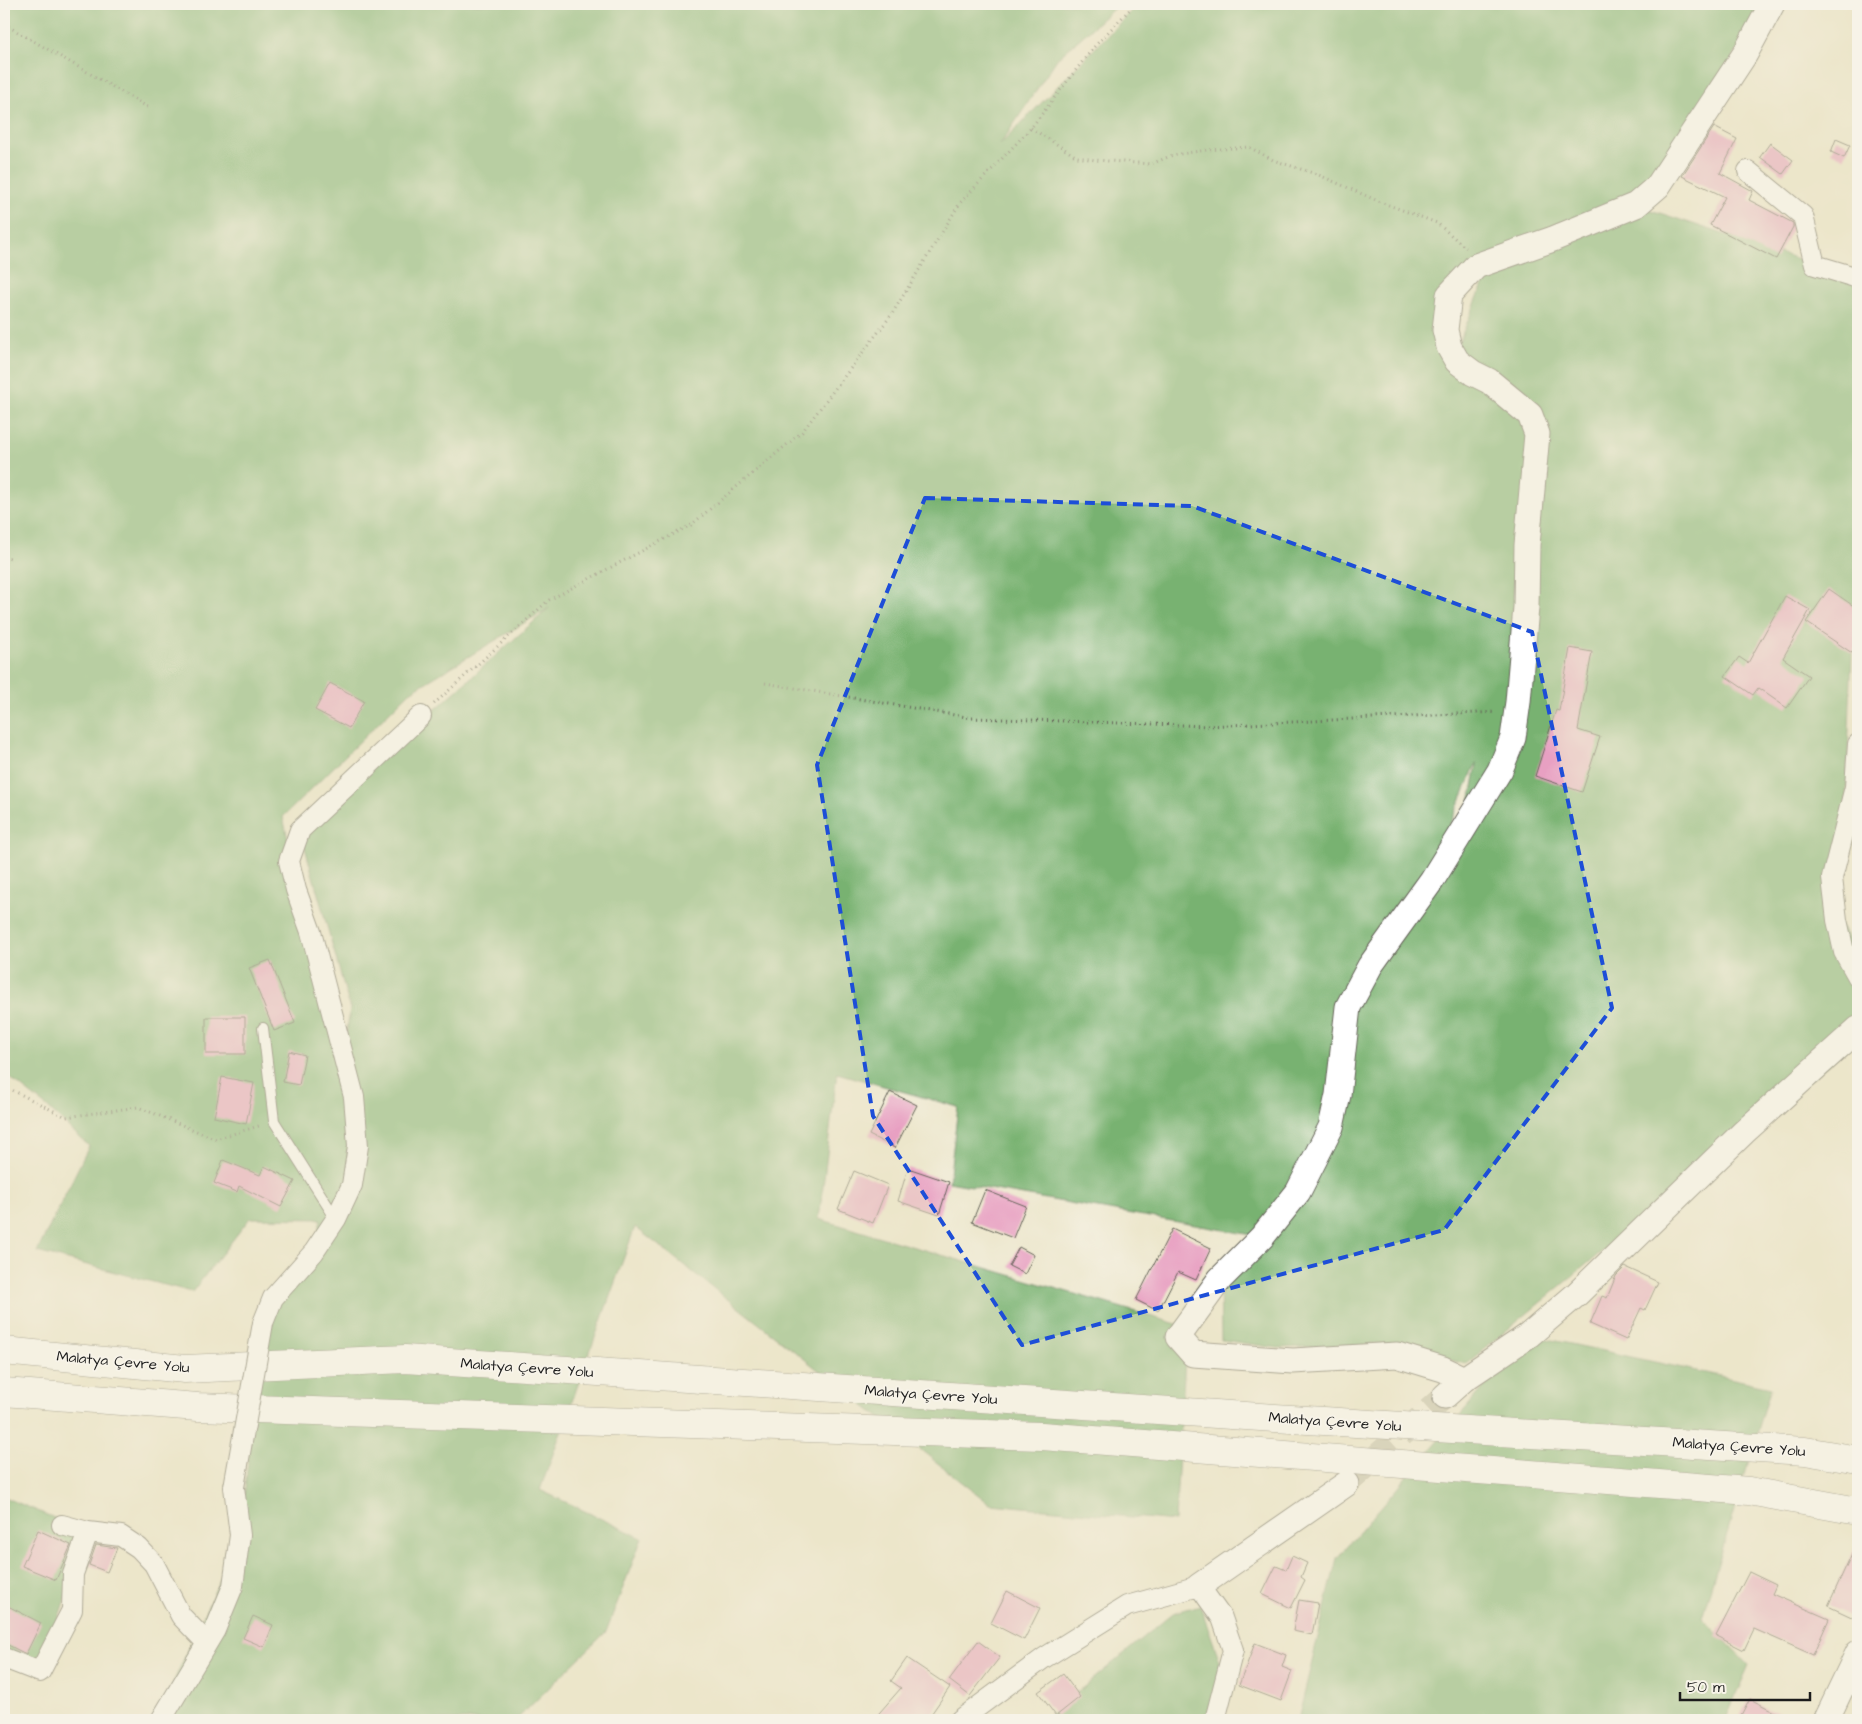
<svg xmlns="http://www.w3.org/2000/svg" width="1862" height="1724" viewBox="0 0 1862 1724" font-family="'Architects Daughter',sans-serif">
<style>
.forest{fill:#78b271;stroke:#4a6746;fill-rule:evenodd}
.building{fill:#e8a0c2}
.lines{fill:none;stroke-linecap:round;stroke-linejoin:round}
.tertiary-tunnel{stroke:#c2bea8;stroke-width:25;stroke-dasharray:25 12;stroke-linecap:butt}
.service-casing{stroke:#656359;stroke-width:12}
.minor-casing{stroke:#656359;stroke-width:22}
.tertiary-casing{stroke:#656359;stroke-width:27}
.trunk-casing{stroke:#656359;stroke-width:29}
.path{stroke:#656359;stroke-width:3;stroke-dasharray:1 4;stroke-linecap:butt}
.service{stroke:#fff;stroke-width:10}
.minor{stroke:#fff;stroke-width:20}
.tertiary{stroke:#fff;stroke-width:25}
.trunk{stroke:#fff;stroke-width:28}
.minor-bridge-casing{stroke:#656359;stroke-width:22;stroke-linecap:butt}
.minor-bridge{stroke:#fff;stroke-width:20}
.marked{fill:none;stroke:#1d4ed8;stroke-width:4;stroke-dasharray:10 6;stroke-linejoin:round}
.labels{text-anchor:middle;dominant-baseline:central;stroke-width:4;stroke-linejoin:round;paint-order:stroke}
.street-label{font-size:15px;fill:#1c1c1c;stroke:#f7f3e8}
</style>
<rect width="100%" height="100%" fill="#f7f3e8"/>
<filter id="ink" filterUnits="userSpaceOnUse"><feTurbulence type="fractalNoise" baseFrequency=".02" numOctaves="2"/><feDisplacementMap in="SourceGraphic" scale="10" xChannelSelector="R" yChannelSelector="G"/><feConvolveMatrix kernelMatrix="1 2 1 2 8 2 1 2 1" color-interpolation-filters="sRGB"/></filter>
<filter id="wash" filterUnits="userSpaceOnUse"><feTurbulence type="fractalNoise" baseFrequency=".0096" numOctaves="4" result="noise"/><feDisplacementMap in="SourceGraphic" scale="20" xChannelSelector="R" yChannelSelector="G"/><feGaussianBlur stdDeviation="1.12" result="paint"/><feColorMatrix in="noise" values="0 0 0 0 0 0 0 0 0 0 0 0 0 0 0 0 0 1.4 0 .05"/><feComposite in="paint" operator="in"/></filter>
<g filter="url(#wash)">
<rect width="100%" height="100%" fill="#ece6cb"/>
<path class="forest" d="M4 4H1119L1057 59 1000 145 1138 4H1768L1636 205 1858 279V638L1852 653 1845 830 1837 920 1858 955V1040L1466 1364 1385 1344 1278 1348 1221 1340 1220 1279 1258 1236 949 1182 958 1107 837 1073 819 1219 1187 1327 1175 1521 990 1504 635 1227 540 1490 642 1538 606 1632 516 1720H156L240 1535 263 1323 314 1252 321 1219 250 1218 192 1292 37 1252 89 1146 47 1107 4 1073ZM1629 208 1485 280 1458 344 1445 330 1476 266ZM549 608 300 830 350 1008 341 1075 283 817 410 692ZM1477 764 1464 838 1411 914 1476 764Z
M1529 1335 1771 1387 1702 1617 1749 1665 1725 1720H1298L1337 1558Z
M4 1497 88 1532 40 1672 4 1658Z
M1200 1605 1226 1678 1215 1720H1044L1173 1613Z"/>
<g id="blocks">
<path class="building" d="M1714 127 1737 139 1720 173 1753 191 1749 200 1793 223V227L1776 259 1710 225 1725 197 1682 176Z
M1836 139 1850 145 1844 158 1831 152Z
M1770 143 1793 160 1783 174 1760 157Z
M1829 589 1858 609V644L1852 653 1806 622Z
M1785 596 1810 610 1783 658 1809 676 1787 708 1758 688 1753 695 1725 676 1739 657 1748 663Z
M1570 648 1592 652 1578 730 1600 737 1582 792 1535 776 1556 710 1559 711Z
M330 683 364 701 349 728 315 710Z
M270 960 295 1023 274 1031 249 968Z
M206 1017H245V1054H206Z
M289 1051 305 1055 299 1085 283 1082Z
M222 1077 254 1083 246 1124 214 1117Z
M890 1092 917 1105 895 1148 869 1135Z
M223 1160 260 1175 264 1166 295 1181 281 1207 239 1186 237 1192 214 1183Z
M908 1168 949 1182 939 1215 898 1201Z
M854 1171 888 1185 873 1223 838 1209Z
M985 1190 1026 1206 1013 1238 972 1222Z
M1172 1229 1211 1248 1196 1280 1178 1272 1158 1311 1136 1300Z
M1019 1247 1034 1255 1025 1274 1009 1266Z
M1625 1267 1658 1282 1645 1310 1641 1308 1626 1340 1590 1324 1602 1296 1607 1298 1616 1276Z
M38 1530 71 1545 56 1580 22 1566Z
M1858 1540V1620L1828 1606Z
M96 1545 117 1548 107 1572 89 1565Z
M1292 1556 1307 1563 1301 1577 1305 1580 1291 1608 1262 1594 1276 1566 1286 1570Z
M1749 1572 1776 1585 1772 1594 1829 1619 1813 1655 1754 1629 1744 1650 1716 1636Z
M1007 1591 1040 1608 1024 1640 991 1623Z
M1299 1600 1318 1603 1312 1635 1293 1631Z
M4 1604 41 1623 26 1654 4 1643Z
M253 1616 273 1625 264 1647 243 1638Z
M978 1641 1000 1657 970 1696 949 1680Z
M1255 1643 1286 1655 1282 1667 1292 1671 1281 1701 1239 1685Z
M907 1658 950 1687 927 1720H873L901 1688 891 1681Z
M1063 1674 1080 1697 1056 1716 1038 1692Z
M1750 1699 1791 1720H1739Z"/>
</g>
</g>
<g filter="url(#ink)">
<use href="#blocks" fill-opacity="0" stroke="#656359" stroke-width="1"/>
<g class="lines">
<path class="tertiary-tunnel" d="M1346 1484 1445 1396"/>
<defs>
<path id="service" d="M263 1028 274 1121 336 1219"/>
<path id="minor" d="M1748 171 1803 216 1815 265 1858 278
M1858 744 1855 787 1832 878 1837 920 1844 952 1858 977
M263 1323 273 1298 314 1252 336 1219 352 1185 358 1146 354 1097 311 932 296 890 289 861 300 830 421 716
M62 1525 88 1532 121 1536 139 1548 154 1564 181 1616 207 1643
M4 1658 40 1672 72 1610 73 1574 88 1532
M161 1720 215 1630 233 1586 240 1535 234 1487
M960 1720 1044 1658 1127 1606 1199 1586 1222 1618 1233 1650 1215 1720"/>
<path id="tertiary" d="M1464 1379 1529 1335 1577 1294 1744 1132 1858 1029
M1445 1396 1464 1379 1443 1369 1397 1355 1293 1361 1193 1354 1178 1337 1220 1279 1262 1237 1298 1192 1331 1127 1338 1095 1348 1007 1370 966 1432 880 1500 770 1513 738 1518 702 1526 607 1527 545 1537 434 1530 415 1489 381 1473 373 1457 361 1449 347 1445 330 1449 295 1476 266 1553 239 1636 205 1658 186 1745 54 1772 4
M1199 1586 1346 1484
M1826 1720 1858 1653"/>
<path id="trunk" d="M4 1351 185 1369 405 1359 1275 1418 1805 1451 1858 1460
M4 1392 198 1407 1042 1436 1749 1491 1858 1511"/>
</defs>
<use href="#service" class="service-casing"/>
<use href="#minor" class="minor-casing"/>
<use href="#tertiary" class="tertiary-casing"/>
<use href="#trunk" class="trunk-casing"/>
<path class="path" d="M4 24 151 109
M1031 128 1077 157 1095 160 1151 164 1173 155 1207 150 1249 147 1273 160 1319 175 1378 201 1437 223 1466 248
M4 556 12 559
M765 683 972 718 1209 726 1496 712
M434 704 549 600 691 525 802 432 892 314 960 203 1031 128 1093 48 1135 4
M4 1086 66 1117 138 1107 216 1139 262 1125"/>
<use href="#service" class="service"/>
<use href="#minor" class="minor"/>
<use href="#tertiary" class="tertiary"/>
<use href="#trunk" class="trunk"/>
<defs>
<path id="minor-bridge" d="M234 1487 263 1323"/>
</defs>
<use href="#minor-bridge" class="minor-bridge-casing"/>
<use href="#minor-bridge" class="minor-bridge"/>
</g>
</g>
<path d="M0 0H1862V1724H0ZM925 498 1192 506 1532 632 1612 1008 1444 1230 1022 1345 873 1116 817 765Z" fill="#ece6cb" fill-opacity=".55" fill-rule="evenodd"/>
<path class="marked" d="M925 498 1192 506 1532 632 1612 1008 1444 1230 1022 1345 873 1116 817 765Z"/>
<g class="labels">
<g class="street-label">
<text transform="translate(123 1362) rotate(5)">Malatya Çevre Yolu</text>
<text transform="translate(527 1368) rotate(4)">Malatya Çevre Yolu</text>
<text transform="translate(931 1395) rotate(4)">Malatya Çevre Yolu</text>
<text transform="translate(1335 1422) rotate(4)">Malatya Çevre Yolu</text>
<text transform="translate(1739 1447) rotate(4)">Malatya Çevre Yolu</text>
</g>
</g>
<rect width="1862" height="1724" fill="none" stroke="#f7f3e8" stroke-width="20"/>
<path d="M1680 1692v8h130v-8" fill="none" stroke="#1c1c1c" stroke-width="2.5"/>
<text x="1687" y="1692" font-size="15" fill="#1c1c1c" stroke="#f7f3e8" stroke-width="4" paint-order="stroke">50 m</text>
</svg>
